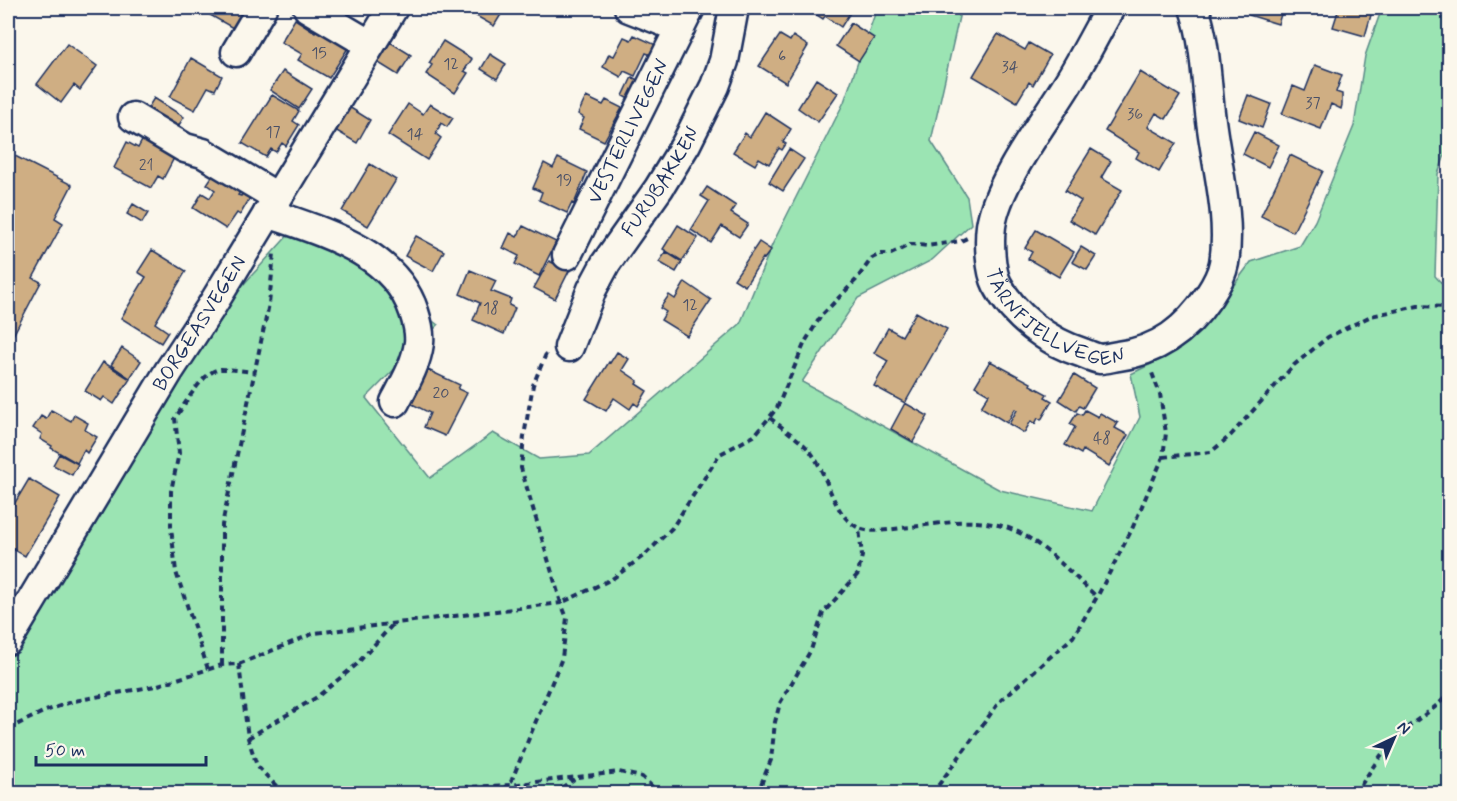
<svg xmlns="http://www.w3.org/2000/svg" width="1457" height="801" viewBox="0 0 1457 801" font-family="Mynerve,sans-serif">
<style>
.green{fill:#9be4b3;stroke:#5b8a88;stroke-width:1.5}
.building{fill:#cfae83;stroke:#1b2f5e;stroke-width:1.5}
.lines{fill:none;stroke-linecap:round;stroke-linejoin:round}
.minor-casing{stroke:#1b2f5e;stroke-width:33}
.path{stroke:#1b2f5e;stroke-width:4;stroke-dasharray:6 4.5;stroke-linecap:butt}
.minor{stroke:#fbf7ec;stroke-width:28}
.labels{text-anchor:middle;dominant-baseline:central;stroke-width:4.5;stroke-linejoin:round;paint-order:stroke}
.number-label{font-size:16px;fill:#484f67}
.street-label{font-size:20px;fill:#1b2f5e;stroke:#fbf7ec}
</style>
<rect width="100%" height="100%" fill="#fbf7ec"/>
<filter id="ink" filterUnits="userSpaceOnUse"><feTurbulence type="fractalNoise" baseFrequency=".0167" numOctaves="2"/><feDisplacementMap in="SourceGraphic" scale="12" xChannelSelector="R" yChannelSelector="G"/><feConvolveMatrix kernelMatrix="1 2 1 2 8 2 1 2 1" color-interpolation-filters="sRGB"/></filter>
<g filter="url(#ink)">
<path class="green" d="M877 8H961L931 141 967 197 971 224 932 260 858 298 802 382 1000 490 1092 511 1140 417 1131 374 1169 355 1197 330 1225 297 1251 262 1300 246 1315 221 1354 126 1365 56 1382 8H1449L1450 141 1438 174 1435 276 1450 292 1449 793H32L8 785V624L223 307 302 220 438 325 366 398 430 478 493 433 539 459 589 455 740 324 772 245 844 102Z"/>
<path class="building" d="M214 8H253L240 32 210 15Z
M462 8H505L494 26Z
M806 8H853L841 27 825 16 823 19Z
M1251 8H1283L1278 24 1249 15Z
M1339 8H1373L1365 36 1333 27Z
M295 19 315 32 318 29 348 48 329 78 298 60 302 54 281 42Z
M851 23 874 38 859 61 836 46Z
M998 34 1025 50 1029 43 1050 55 1033 85 1029 82 1017 102 973 76Z
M634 35 656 45 651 55 646 53 635 76 624 71 621 77 603 67 609 54 614 56 624 37 631 40Z
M780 35 790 41 793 36 808 46 786 83 759 66Z
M443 41 472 59 464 71 468 73 455 93 426 74 432 65 429 63Z
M390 42 411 55 398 75 377 62Z
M67 44 97 66 80 90 74 85 61 103 37 84Z
M490 54 506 64 497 79 481 69Z
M191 58 222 76 215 90 208 87 195 110 170 97Z
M1315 65 1342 75 1336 92 1342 94V105L1341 109 1331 104 1321 129 1282 114 1293 86 1305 91Z
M283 71 312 89 299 109 270 90Z
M1140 72 1180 96 1166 119 1156 113 1148 127 1176 143 1159 172 1136 158 1139 152 1105 131Z
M632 77 645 84 636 103 623 96Z
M816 79 838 93 818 122 798 108Z
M272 95 299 111 293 121 299 125 286 146 282 143 276 152 271 149 266 157 242 143Z
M1248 95 1271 104 1262 128 1239 119Z
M586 97 603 105 606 100 622 108 604 141 579 129 584 118 578 114Z
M154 98 184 117 174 133 144 114Z
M408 104 423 114 430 104 453 118 447 127 441 123 436 134 441 138 427 160 388 135Z
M349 107 370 120 357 143 335 130Z
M765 112 791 129 783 142 786 144 782 150 779 148 769 164 759 158 755 165 733 152 745 133 750 137Z
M1254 132 1279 145 1268 167 1243 154Z
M144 137 176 154 163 179 158 176 151 188 114 168 127 142 138 148Z
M789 149 804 159 783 191 769 182Z
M1091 149 1111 161 1101 178 1122 190 1095 235 1069 220 1081 201 1065 191Z
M13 155 72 185 55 218 63 223 33 278 41 282 8 345V166Z
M1290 155 1323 171 1293 232 1261 216Z
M558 158 587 172 574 204 572 203 567 213 539 200 542 192 533 188 544 163 553 168Z
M370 164 396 180 368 226 342 211Z
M217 169 244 186 238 195 241 196 242 194 250 198 240 215 237 213 226 229 193 208 202 193 210 198 215 190 207 184Z
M707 187 736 206 731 213 748 224 739 237 722 226 711 243 691 230 709 201 701 196Z
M133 204 148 213 142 223 127 214Z
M678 225 698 238 682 261 663 249Z
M523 226 556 242 539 276 515 264 519 256 503 248 510 233 517 237Z
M1036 230 1074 252 1059 277 1028 259 1032 252 1025 248Z
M416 236 444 251 433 271 405 256Z
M759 242 771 250 764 259 763 258 745 286 734 279Z
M1081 247 1096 256 1087 270 1072 262Z
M152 250 186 271 155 323 168 332 161 343 121 318 146 277 138 272Z
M666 252 682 262 676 272 659 262Z
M549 261 569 271 555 299 534 288Z
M470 270 496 281 491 291 511 299 509 305 515 308 504 334 473 320 480 303 460 294Z
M685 282 711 300 687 336 661 320 666 312 660 308 669 295 675 299Z
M916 312 947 329 905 403 874 386 888 361 874 353 888 328 902 336Z
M122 348 141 361 130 378 111 365Z
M617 352 629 359 622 370 638 381 636 384 647 391 638 406 634 403 630 409 614 398 606 411 586 399 609 362 610 363Z
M990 361 1031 383 1030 385 1047 394 1045 397 1052 401 1041 420 1038 418 1035 424 1031 421 1024 433 1009 424 1017 410 1015 409 1007 423 981 407 989 394 975 386Z
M103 362 130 379 114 404 104 397 101 401 85 391Z
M428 370 460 385 458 389 467 393 445 436 424 427 430 413 412 404Z
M1074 375 1095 388 1083 408 1079 406 1076 411 1059 400Z
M905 403 928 416 913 442 891 429Z
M51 410 71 421 74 415 88 423 85 430 97 437 87 453 84 450 77 463 51 448 52 446 40 439 42 434 33 428 41 416 46 419Z
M1085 410 1098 417 1100 413 1118 423 1115 428 1128 435 1109 466 1083 450 1081 454 1065 445 1075 427 1070 424 1077 413 1082 415Z
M59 454 78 464 72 475 53 465Z
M29 479 60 497 25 556 8 546V509L10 511Z"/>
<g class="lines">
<defs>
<g id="minor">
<path d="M308 8 369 44"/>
<path d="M629 8 680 28"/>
<path id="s1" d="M1110 8C1096 33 1083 59 1068 83 1045 121 997 182 991 226 989 241 990 270 997 284 1014 317 1048 342 1083 353 1088 355 1094 358 1100 359 1105 359 1112 357 1118 356 1159 351 1187 329 1209 296 1215 287 1222 274 1224 263 1231 219 1218 172 1212 128 1206 88 1207 46 1194 8"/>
<path d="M236 52 262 8"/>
<path d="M133 117 185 148 203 153 277 197"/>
<path d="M268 213C322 232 394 251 414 312 417 321 420 334 419 343 416 365 405 383 395 402"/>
<path id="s2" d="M567 255 690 8"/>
<path id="s3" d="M569 347 592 289 606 263 659 188 686 144 715 86 724 61 734 8"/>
<path id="s4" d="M8 640 169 371 211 307 393 8"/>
</g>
</defs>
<use href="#minor" class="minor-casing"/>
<path class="path" d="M546 354 533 385 524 436 521 468 561 603 612 579 646 554 672 528 720 454 754 436 777 408 805 342 821 316 856 280 872 258 880 254H891L911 244 927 246 961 241 967 238
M770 418C782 428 798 438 809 450 828 472 831 513 857 527 872 535 895 528 911 527 941 523 972 518 1002 526 1037 535 1070 573 1097 597
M1163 457 1211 452 1231 435 1294 365 1328 337 1371 316 1418 306 1450 307
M239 664 248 738 257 766 284 794
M222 665V525L269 304 274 253
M208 669 176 572 171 527V491L179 453 175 418C185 405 203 370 221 369 232 369 244 371 255 372
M8 729 43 712 74 701 155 686 222 665 239 664 315 633 561 603 567 618 562 658 506 794
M248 738 317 697 356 665 394 623
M432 794 467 787 511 785 619 772 642 777 660 794
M553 794 574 779
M757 794 771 760 775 722 780 703 811 650 823 613 858 574 862 556 859 528
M932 794 1000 701 1073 637 1097 597 1132 529 1163 457 1166 433 1160 394 1152 373
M1355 794C1369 774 1382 750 1400 734 1416 718 1435 711 1450 692"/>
<use href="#minor" class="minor"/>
</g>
</g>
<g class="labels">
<g class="number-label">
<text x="319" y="53">15</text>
<text x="782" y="56">6</text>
<text x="451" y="64">12</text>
<text x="1010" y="67">34</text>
<text x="1313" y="103">37</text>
<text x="1135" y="114">36</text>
<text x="273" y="132">17</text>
<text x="415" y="134">14</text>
<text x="146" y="165">21</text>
<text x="564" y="180">19</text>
<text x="690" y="305">12</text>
<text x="491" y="308">18</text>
<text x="441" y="393">20</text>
<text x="1102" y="438">48</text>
</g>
<g class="street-label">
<text stroke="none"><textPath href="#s2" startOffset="138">VESTERLIVEGEN</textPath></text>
<text stroke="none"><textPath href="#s3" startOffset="190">FURUBAKKEN</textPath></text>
<text stroke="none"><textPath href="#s1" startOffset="378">TÅRNFJELLVEGEN</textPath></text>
<text stroke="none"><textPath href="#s4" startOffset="370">BORGEÅSVEGEN</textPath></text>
</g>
</g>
<rect width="1457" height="801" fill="none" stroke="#fbf7ec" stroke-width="30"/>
<rect x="15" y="15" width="1427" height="771" fill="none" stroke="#1b2f5e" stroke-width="2" filter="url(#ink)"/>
<g transform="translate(1394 738) rotate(44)" stroke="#fbf7ec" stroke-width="4.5" paint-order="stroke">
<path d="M0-4.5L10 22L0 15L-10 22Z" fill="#1b2f5e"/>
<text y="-9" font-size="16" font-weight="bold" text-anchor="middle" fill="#1b2f5e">N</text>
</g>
<path d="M36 756v9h170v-9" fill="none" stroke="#1b2f5e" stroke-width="3"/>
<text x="45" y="756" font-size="18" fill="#1b2f5e" stroke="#fbf7ec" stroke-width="4.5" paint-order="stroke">50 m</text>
</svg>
